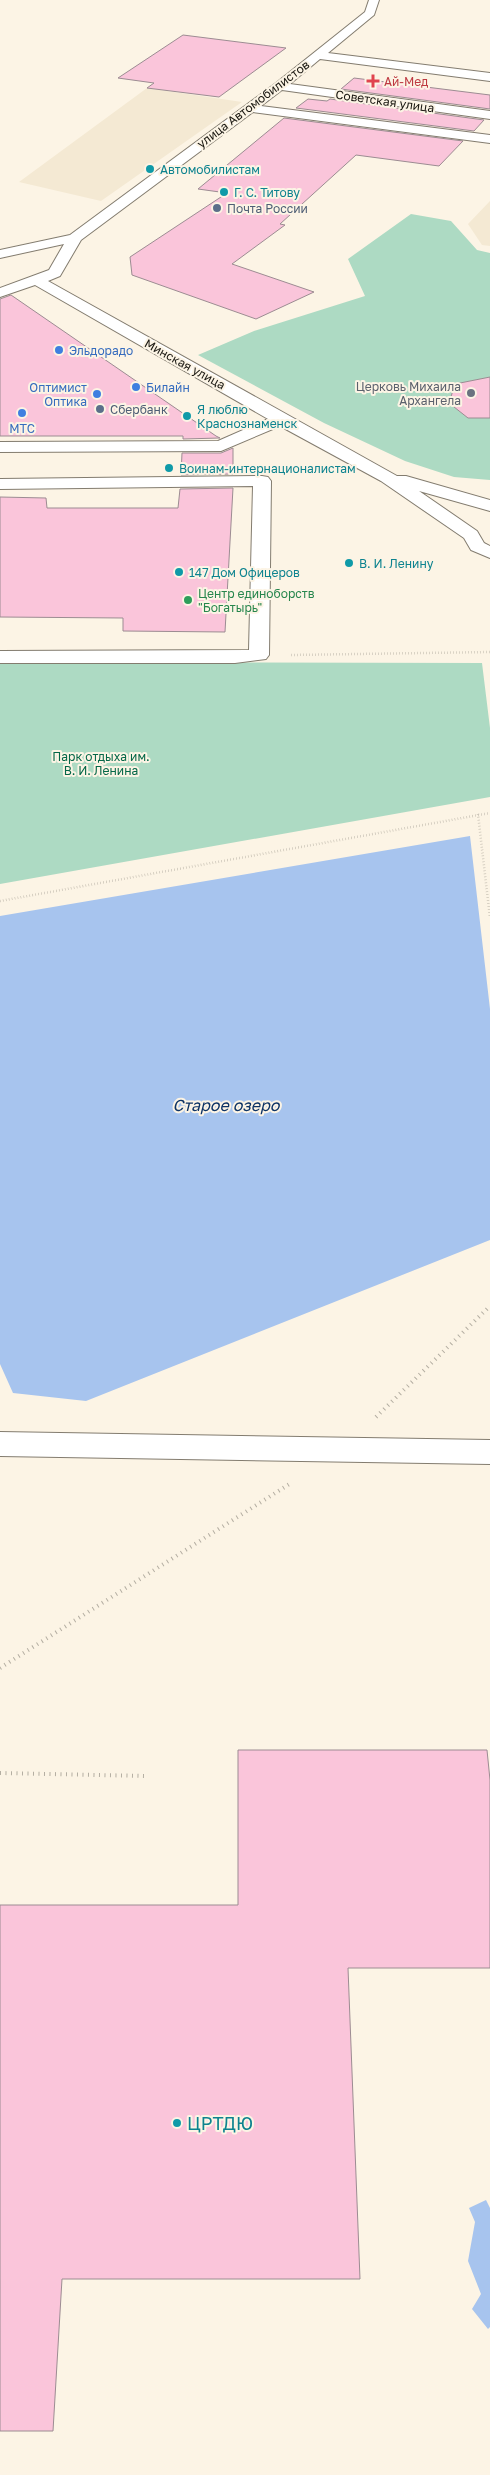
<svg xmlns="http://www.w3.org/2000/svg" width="490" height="2475" viewBox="0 0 490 2475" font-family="'Golos Text',sans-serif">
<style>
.built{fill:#f4e9d3}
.green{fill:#addac3}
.water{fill:#a7c4ee}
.building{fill:#fac5da;stroke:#9c8c92}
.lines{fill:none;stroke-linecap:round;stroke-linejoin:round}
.minor-casing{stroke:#837c6f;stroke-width:2}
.path-far1{stroke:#b4aea2;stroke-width:2.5;stroke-dasharray:0.5 2.5;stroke-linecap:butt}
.path{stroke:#b4aea2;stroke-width:4;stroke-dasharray:1 4.5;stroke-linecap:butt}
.minor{fill:#fff;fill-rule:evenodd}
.health-dot{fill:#e0444e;stroke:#fcf4e5;stroke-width:2}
.culture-dot{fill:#0f9aa8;stroke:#fcf4e5;stroke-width:2}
.service-dot{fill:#5c6f8a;stroke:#fcf4e5;stroke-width:2}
.shop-dot{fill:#3f7fe0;stroke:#fcf4e5;stroke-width:2}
.worship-dot{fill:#6b7280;stroke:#fcf4e5;stroke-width:2}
.leisure-dot{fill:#2e9e5b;stroke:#fcf4e5;stroke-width:2}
.labels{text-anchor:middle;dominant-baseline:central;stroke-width:4;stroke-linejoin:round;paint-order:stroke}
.far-health-label{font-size:12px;fill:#be3a42;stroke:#fcf4e5;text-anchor:start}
.far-street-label{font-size:12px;fill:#181610;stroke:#fcf4e5}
.far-culture-label{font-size:12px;fill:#0d838f;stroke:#fcf4e5;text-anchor:start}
.far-service-label{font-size:12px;fill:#4e5e75;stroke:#fcf4e5;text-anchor:start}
.far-shop-label{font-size:12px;fill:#366cbe;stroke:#fcf4e5;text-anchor:start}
.far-worship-label{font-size:12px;fill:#5b616d;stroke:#fcf4e5;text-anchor:end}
.far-leisure-label{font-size:12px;fill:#27864d;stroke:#fcf4e5;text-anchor:start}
.far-park-label{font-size:12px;fill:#046747;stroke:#fcf4e5}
.water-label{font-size:16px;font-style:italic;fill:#0d3365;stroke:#fcf4e5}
.near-culture-label{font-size:18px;fill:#0d838f;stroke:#fcf4e5;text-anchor:start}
</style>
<rect width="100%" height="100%" fill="#fcf4e5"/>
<path class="built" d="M147 88 242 102 101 201 19 182Z
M490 201V246L482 245 468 224Z"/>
<path class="green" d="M411 214 451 221 477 250 490 253V480L454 477 405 461 324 423 198 355 254 331 365 296 348 259Z
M0 662 482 663 490 728V797L0 884Z"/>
<path class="water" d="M470 836 490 1009V1240L86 1401 13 1393 0 1364V916Z
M486 2200 490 2208V2327L488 2329 472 2309 481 2294 468 2261 475 2222 469 2208Z"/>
<path class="building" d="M183 35 286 48 219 97 147 88 154 83 118 78Z
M354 78 490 95V109L341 89Z
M308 99 327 101 330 99 484 120 474 131 296 108Z
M284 118 463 141 439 166 356 155 280 224 285 225 232 264 314 292 256 319 132 275 130 257 227 193 198 189Z
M11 295 216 436 220 438 183 439V436H0V299Z
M490 377V418H468L449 403 455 384Z
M233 448V474L181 475 182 453H221Z
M233 488 225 632 123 631V618L0 617V497L46 498 47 508H178L180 489Z
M238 1750H487L490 1780V1968H348L360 2279H62L53 2431H0V1905H238Z"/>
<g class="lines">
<defs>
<path id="minor" d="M369 0H379L374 15 328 53 490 73V81L320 59 290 84 490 111V119L282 90 261 106 490 135V143L253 112 81 240 60 276 48 281 397 476H406L490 500V511L419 491 477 531 484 543 490 546V558L471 550 464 538 381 481 280 426 221 451 0 452V442L218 441 268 419 35 285 0 297V288L49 270 64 244 0 258V250L70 235 276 83 365 12Z
M262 476 268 477 271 481 269 655 266 659 235 663H0V651L249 650 253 486 0 489V479Z
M0 1432 490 1440V1464L0 1456Z"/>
</defs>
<use href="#minor" class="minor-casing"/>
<path class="path-far1" d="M291 655 490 652
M478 814 490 918
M0 901 490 813"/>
<path class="path" d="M376 1417 490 1306
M0 1668 291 1483
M0 1773 147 1776"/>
<use href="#minor" class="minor"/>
</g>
<path class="health-dot" d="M370.5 73.5h5v5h5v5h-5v5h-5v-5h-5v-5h5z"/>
<g class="culture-dot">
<circle cx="150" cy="169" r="5"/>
<circle cx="224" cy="192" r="5"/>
<circle cx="187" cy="416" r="5"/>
<circle cx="169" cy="468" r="5"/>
<circle cx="349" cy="563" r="5"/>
<circle cx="179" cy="572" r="5"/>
<circle cx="177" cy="2123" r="5"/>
</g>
<g class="service-dot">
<circle cx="217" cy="208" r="5"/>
<circle cx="100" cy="409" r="5"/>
</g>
<g class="shop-dot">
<circle cx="59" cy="350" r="5"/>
<circle cx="136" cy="387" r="5"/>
<circle cx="97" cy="394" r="5"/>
<circle cx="22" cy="413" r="5"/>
</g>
<circle class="worship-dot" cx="471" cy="393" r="5"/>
<circle class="leisure-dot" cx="188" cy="600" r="5"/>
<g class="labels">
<g class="far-health-label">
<text x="384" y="81">Ай-Мед</text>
</g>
<g class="far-street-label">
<text transform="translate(385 101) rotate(8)">Советская улица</text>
<text transform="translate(253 104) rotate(-37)">улица Автомобилистов</text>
<text transform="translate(185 364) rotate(29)">Минская улица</text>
</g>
<g class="far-culture-label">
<text x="160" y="169">Автомобилистам</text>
<text x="234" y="192">Г. С. Титову</text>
<text x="197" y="409">Я люблю<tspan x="197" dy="14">Краснознаменск</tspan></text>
<text x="179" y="468">Воинам-интернационалистам</text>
<text x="359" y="563">В. И. Ленину</text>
<text x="189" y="572">147 Дом Офицеров</text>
</g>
<g class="far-service-label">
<text x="227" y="208">Почта России</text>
<text x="110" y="409">Сбербанк</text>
</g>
<g class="far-shop-label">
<text x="69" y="350">Эльдорадо</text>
<text x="87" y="387" text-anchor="end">Оптимист<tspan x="87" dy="14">Оптика</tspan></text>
<text x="146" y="387">Билайн</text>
<text x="22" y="428" text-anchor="middle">МТС</text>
</g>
<g class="far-worship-label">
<text x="461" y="386">Церковь Михаила<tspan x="461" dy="14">Архангела</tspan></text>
</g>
<g class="far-leisure-label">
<text x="198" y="593">Центр единоборств<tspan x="198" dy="14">"Богатырь"</tspan></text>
</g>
<g class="far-park-label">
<text x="101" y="756">Парк отдыха им.<tspan x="101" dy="14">В. И. Ленина</tspan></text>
</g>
<g class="water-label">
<text x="226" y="1105">Старое озеро</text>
</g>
<g class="near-culture-label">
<text x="187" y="2123">ЦРТДЮ</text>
</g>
</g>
</svg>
